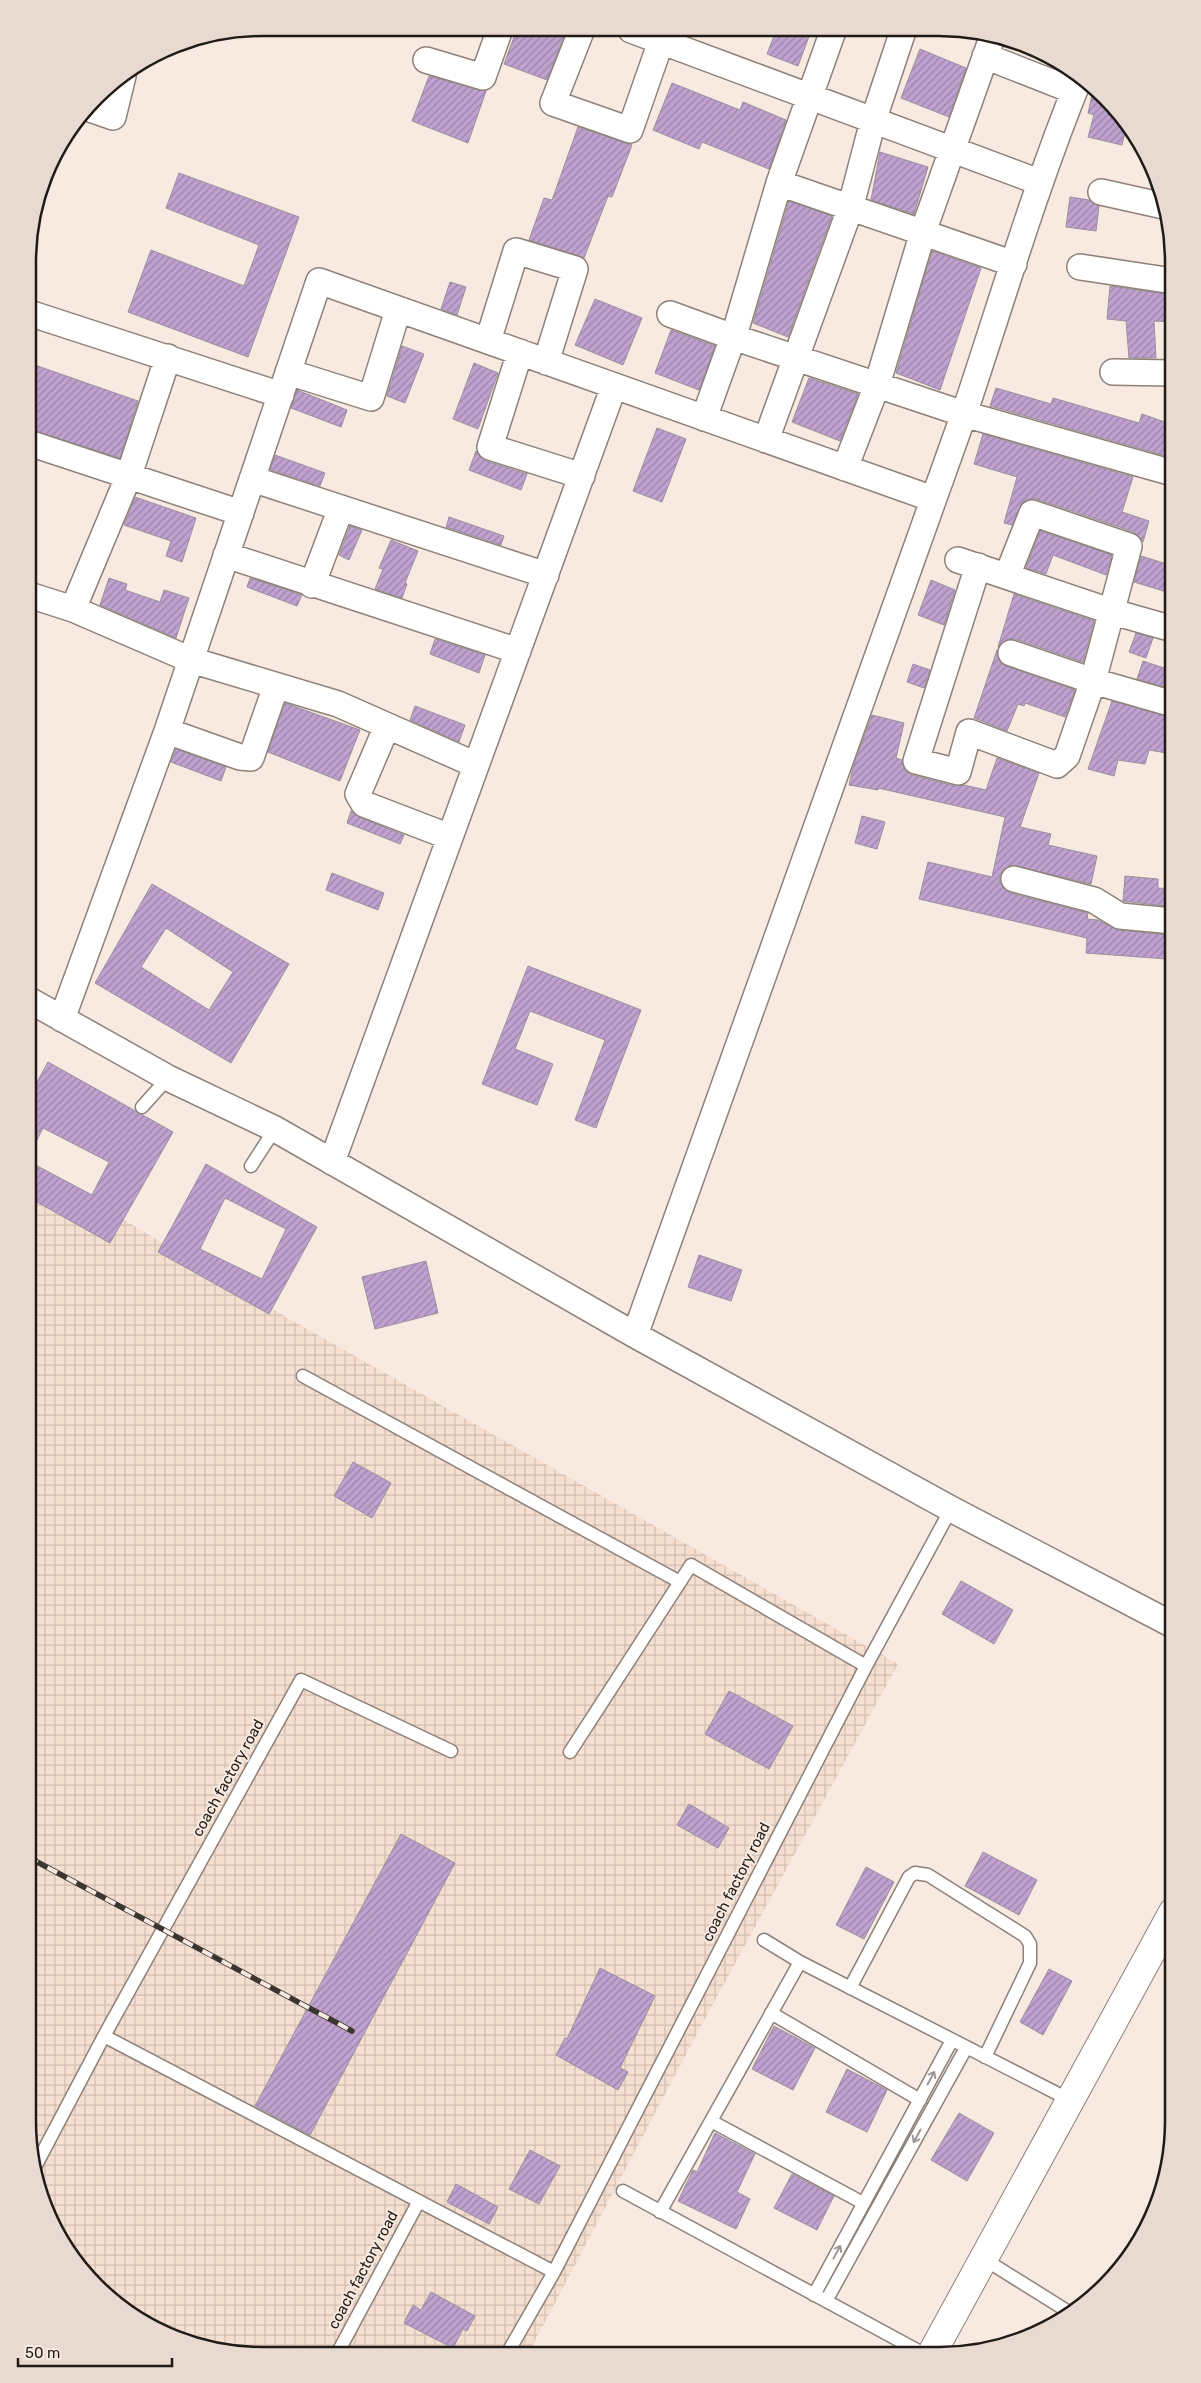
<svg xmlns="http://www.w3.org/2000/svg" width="1201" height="2383" viewBox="0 0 1201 2383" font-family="Rubik,sans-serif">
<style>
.industrial{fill:url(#industrial-grid)}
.building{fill:url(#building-hatch);stroke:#99909d;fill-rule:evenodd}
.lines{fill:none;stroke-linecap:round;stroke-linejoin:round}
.lane-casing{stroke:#8e8178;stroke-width:15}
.street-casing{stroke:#8e8178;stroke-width:28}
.secondary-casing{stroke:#8e8178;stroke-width:30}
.lane{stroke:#fff;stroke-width:12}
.street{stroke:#fff;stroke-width:25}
.secondary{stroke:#fff;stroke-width:28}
.rail-casing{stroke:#3c3631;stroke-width:5.5}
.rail{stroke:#f9eae1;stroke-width:4;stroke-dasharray:11;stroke-linecap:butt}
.oneway{stroke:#9b9897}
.labels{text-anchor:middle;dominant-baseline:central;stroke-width:4;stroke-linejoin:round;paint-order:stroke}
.street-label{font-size:15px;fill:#201b17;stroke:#f9eae1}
.rim{fill:none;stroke:#201b17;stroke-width:2.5}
</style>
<defs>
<pattern id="industrial-grid" width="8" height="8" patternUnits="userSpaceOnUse" patternTransform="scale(1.25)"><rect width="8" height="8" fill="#f5dfd1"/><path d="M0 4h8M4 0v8" fill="none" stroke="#d2bfb3"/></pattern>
<pattern id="building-hatch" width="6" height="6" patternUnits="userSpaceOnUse" patternTransform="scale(1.25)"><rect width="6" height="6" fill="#c0a2d0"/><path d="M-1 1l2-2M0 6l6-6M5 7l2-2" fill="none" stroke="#9c83a8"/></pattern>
</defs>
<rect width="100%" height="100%" fill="#f9eae1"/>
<path class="industrial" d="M29 1163 286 1317 898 1664 700 2028 528 2354 231 2353 159 2331 108 2298 67 2252 40 2196 28 2121Z"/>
<path class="building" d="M517 29H561L566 31 547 80 504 64Z
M776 31H811L798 66 767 54Z
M920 49 966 68 949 117 901 98Z
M429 76 486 91 468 143 412 121Z
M672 83 740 110 743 102 786 120 769 169 702 142 699 149 653 130Z
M1094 86 1127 124 1122 145 1088 137 1094 115 1088 113Z
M578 127 632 145 612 197 608 196 584 258 529 240 544 198 552 200Z
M880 152 928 167 914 214 871 200Z
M179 173 299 217 248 357 128 312 151 250 244 286 259 245 166 208Z
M1070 197 1089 200 1099 206 1096 231 1066 227Z
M789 201 832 216 788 337 753 323Z
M932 251 981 268 940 390 896 373Z
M450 282 466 287 457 315 441 309Z
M1110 286 1173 295V322L1154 321 1156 358H1129L1126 321 1107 319Z
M595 299 642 318 623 365 575 345Z
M671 330 715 346 699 390 655 373Z
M402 346 424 354 405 403 387 396Z
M29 363 138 401 120 458 29 429Z
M474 363 498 373 478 429 453 419Z
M809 378 858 394 840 441 792 422Z
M996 388 1051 404 1053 398 1139 423 1142 414 1173 425V458L990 406Z
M297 390 347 410 341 427 291 408Z
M657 428 686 439 662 502 633 491Z
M983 434 1133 477 1122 512 1149 521 1143 542 1134 532 1036 499H1029L1023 502 1012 525 1004 523 1017 477 974 464Z
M476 451 486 461 527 474 521 490 469 470Z
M275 455 325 473 320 486 270 470Z
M135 497 196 518 182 562 166 556 171 541 124 525Z
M449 517 504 536 501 545 446 527Z
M350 526 362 530 349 560 339 555Z
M1040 531 1112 555 1106 575 1053 555 1046 574 1026 568Z
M391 540 418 551 405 583 407 584 402 598 375 589 383 569 379 568Z
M1141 556 1173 566V594L1134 582Z
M109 578 127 584 125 590 160 602 164 590 189 598 176 638 100 605Z
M250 578 302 595 297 606 247 587Z
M931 580 955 590 944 625 918 615Z
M1014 594 1094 621 1083 662 1015 639H1008L998 647Z
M1136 633 1153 638 1146 658 1129 652Z
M435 639 485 655 479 673 430 654Z
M997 650 1000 662 1006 666 1075 690 1065 717 1025 703 1024 706 1018 704 1007 731 974 718Z
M1143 661 1173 671V689L1137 679Z
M913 664 930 670 924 688 907 682Z
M1112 701 1173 718V754L1149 750 1145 764 1118 760 1114 776 1088 769Z
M285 703 360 730 340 781 268 752Z
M415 706 465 725 459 742 410 720Z
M872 715 904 723 896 758 902 760 905 771 912 775 954 786 964 785 986 790 997 758 1039 773 1020 827 1051 834 1048 845 1097 856 1091 884 1011 865 1004 869 1000 875V882L1004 889 1010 893 1088 913 1087 919 1098 920 1118 930 1169 935 1167 959 1086 953 1087 938 919 899 928 862 992 877 1005 817 878 788V790L849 785 853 767Z
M176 749 226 767 221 781 171 762Z
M351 811 359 817 404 835 400 844 347 823Z
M862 816 885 822 877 849 855 843Z
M332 873 384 893 378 910 326 890Z
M1125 876 1158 879V888L1173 889V907L1123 901Z
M152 884 289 964 231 1063 95 983ZM166 928 233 972 209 1010 141 967Z
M528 966 641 1010 596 1128 575 1120 605 1040 530 1011 515 1049 553 1064 537 1105 482 1084Z
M48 1062 173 1132 110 1243 28 1197V1161L92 1195 109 1162 43 1128 29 1156V1097Z
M206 1164 317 1227 269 1314 158 1252ZM225 1198 286 1229 262 1279 200 1249Z
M699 1255 742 1270 731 1301 688 1287Z
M426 1261 438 1313 375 1329 362 1277Z
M353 1462 391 1483 372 1518 334 1496Z
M961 1581 1013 1610 994 1644 942 1614Z
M729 1691 793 1726 769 1769 705 1734Z
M689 1804 729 1828 718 1848 677 1825Z
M401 1834 455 1863 310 2135 255 2106Z
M983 1852 1037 1880 1019 1915 965 1886Z
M866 1867 894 1882 864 1939 836 1925Z
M600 1968 655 1996 620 2068 628 2072 618 2090 556 2055 565 2038 567 2039Z
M1049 1969 1072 1981 1043 2035 1020 2022Z
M774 2026 815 2048 793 2090 752 2069Z
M847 2069 887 2090 867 2132 826 2112Z
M959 2113 994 2133 967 2181 931 2160Z
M715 2133 755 2154 737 2192 750 2199 736 2229 678 2201 693 2170 697 2172Z
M530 2150 560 2166 539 2204 509 2189Z
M792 2174 834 2196 817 2230 774 2208Z
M456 2184 498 2207 489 2224 447 2202Z
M431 2292 475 2316 467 2331 463 2329 453 2348 404 2323 413 2305 421 2310Z"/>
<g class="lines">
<defs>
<path id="lane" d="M142 1107 168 1078
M251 1166 275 1129
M303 1376 680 1582
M570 1752 691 1565 866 1666
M764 1940 800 1962 1070 2100
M850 1988 909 1877 915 1873 928 1875 1025 1936 1030 1944V1963L985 2057
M771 2013 920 2100
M104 2036 554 2272
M711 2121 863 2203
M35 2167 104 2036 301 1680 451 1751
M623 2191 926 2355
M660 2212 800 1962
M984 2259 1072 2314
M814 2295 952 2040
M826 2301 966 2048
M337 2354 419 2201
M507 2354 554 2272 866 1666 951 1509"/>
<path id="street" d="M582 29 553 103 630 130 665 30
M631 30 1039 182
M985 56 1074 91
M426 60 483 77 500 29
M90 109 113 117 123 76
M779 183 1014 264
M1101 192 1164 206
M1080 267 1173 281
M29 313 281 395
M670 314 733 337 964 414 1173 473
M488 341 516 251 575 269 546 362
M520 352 490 447 582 476
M288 372 371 398 398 310
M1113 372 1173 373
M704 418 736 329 779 183 833 31
M766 440 850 209 873 121 903 31
M29 443 241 513
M845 468 877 385 923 232 993 35
M252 479 546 575
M226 555 518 651
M958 560 1113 612 1173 629
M978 566 916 761 958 772 969 732 1057 765 1067 756 1093 681 1129 546 1032 513 1007 576
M312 585 341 508
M29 595 73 609 191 660 338 704 476 765
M73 609 129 475 168 357
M1011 653 1093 681 1173 704
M387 726 358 794 364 804 450 837
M167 731 240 757 251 758 276 686
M1014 879 1094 900 1120 916 1173 921
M29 1000 168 1078 275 1129 635 1335 951 1509 1173 1625
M62 1019 167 731 319 281 933 499
M332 1162 614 386
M635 1335 964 414C1002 301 1035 187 1080 77"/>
<path id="secondary" d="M931 2355 1173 1912"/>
</defs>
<use href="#lane" class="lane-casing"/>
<use href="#street" class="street-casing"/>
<use href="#secondary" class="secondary-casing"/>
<use href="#lane" class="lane"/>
<use href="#street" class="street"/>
<use href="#secondary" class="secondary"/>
<defs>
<path id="rail" d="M28 1857 352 2031"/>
</defs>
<use href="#rail" class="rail-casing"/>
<use href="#rail" class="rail"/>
</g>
<defs><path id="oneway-shaft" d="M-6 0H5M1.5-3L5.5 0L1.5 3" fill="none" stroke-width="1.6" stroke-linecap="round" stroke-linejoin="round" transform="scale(1.25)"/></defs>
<g class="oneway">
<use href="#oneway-shaft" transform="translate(931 2078) rotate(-62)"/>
<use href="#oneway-shaft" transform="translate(917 2136) rotate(119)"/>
<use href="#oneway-shaft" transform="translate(837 2252) rotate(-62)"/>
</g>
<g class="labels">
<g class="street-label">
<text transform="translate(228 1778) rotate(-61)">coach factory road</text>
<text transform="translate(736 1882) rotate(-63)">coach factory road</text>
<text transform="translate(363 2270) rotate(-62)">coach factory road</text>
</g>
</g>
<path d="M0 0H1201V2383H0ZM262 36H939A226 226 0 0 1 1165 262V2121A226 226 0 0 1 939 2347H262A226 226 0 0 1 36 2121V262A226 226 0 0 1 262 36Z" fill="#e8d9d1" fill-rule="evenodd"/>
<path class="rim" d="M262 36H939A226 226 0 0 1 1165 262V2121A226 226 0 0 1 939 2347H262A226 226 0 0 1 36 2121V262A226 226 0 0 1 262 36Z"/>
<path d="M18 2358v8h154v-8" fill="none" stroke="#201b17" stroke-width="2.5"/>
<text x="25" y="2358" font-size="15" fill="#201b17" stroke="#f9eae1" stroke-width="4" paint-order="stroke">50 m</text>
</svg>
